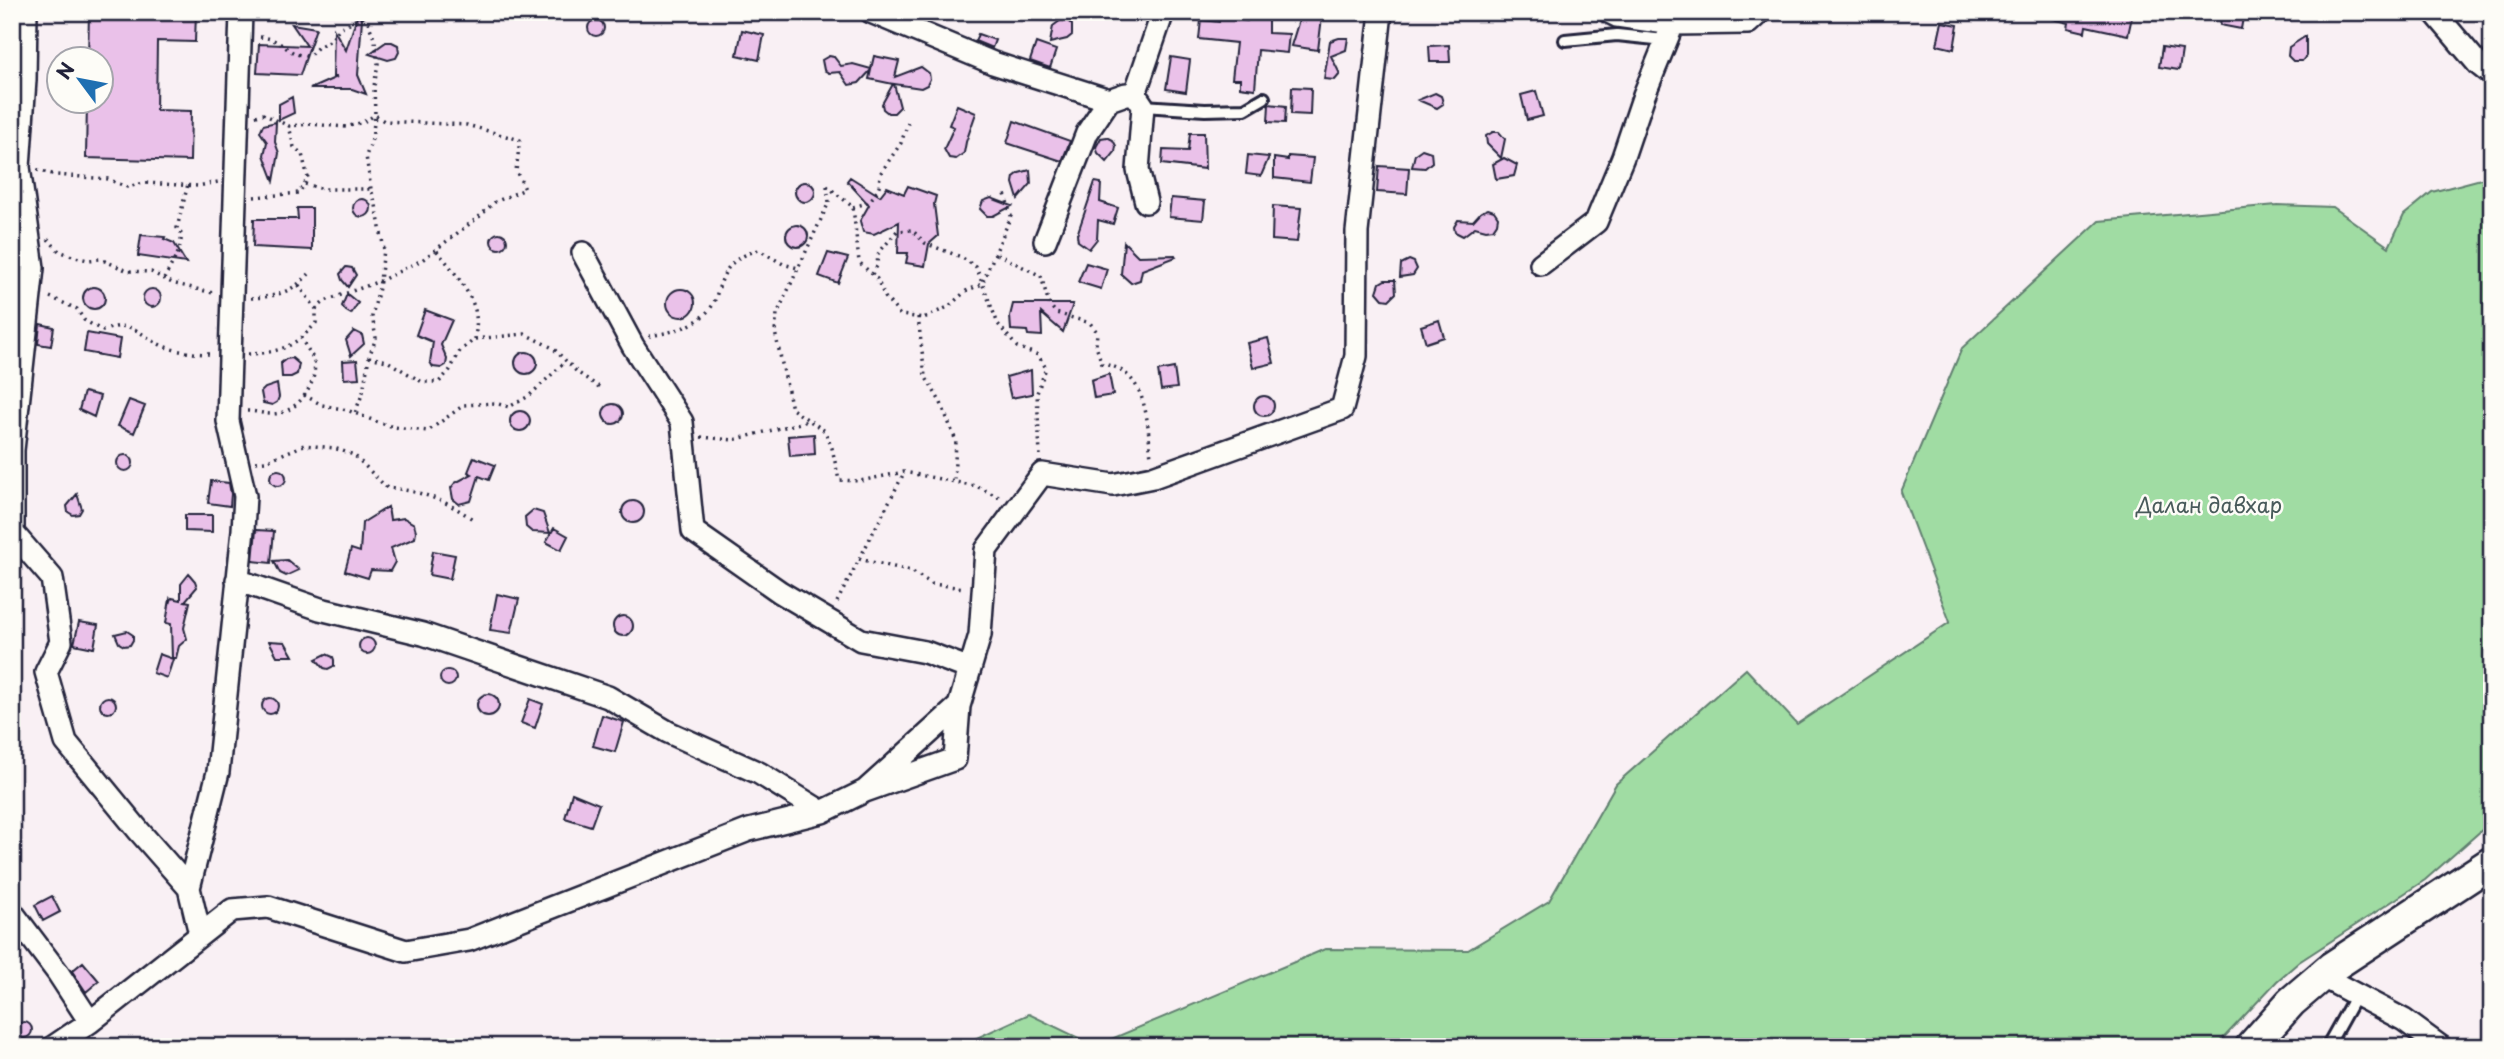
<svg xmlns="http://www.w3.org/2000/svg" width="2504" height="1059" viewBox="0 0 2504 1059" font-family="'Playpen Sans',sans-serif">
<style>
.green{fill:#a0dca3;stroke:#617f6f;stroke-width:2}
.building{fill:#eac1e9;stroke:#22223b;stroke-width:2}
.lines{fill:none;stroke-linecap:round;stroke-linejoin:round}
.lane-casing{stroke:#22223b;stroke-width:16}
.street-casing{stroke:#22223b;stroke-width:26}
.secondary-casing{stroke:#22223b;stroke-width:35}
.path{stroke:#22223b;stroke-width:3.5;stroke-dasharray:2 5;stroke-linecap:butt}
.lane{stroke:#fdfcf7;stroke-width:10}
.street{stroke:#fdfcf7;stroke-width:21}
.secondary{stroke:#fdfcf7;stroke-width:30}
.labels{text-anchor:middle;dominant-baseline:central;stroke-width:5;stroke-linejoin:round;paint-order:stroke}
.park-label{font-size:21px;fill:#485a5a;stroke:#fdfcf7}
</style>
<rect width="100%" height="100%" fill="#f9f0f4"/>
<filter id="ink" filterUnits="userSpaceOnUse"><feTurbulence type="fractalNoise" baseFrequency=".0143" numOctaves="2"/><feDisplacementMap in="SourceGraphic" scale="14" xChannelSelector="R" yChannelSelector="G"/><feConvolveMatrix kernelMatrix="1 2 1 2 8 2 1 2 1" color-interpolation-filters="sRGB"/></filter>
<g filter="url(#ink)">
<path class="green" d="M2492 176V821L2425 880 2299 962 2277 981 2215 1047H966L970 1041 1029 1014 1095 1046 1325 949 1468 950 1549 901 1616 784 1746 669 1797 724 1950 622 1901 492 1962 348 2099 221 2277 205 2333 207 2389 247 2404 215 2432 192Z"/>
<path class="building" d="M89 12H196L195 42 157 41 156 110 191 111 190 161 86 158 87 102H102V60H88Z
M1251 12H1268V33L1289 34 1287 53 1258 50 1255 89 1240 87V79H1232L1236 43 1199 39 1201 20 1219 22 1220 17 1247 21Z
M2053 12H2133L2128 35 2086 26 2085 32 2068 28 2069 23 2053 19Z
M2222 12H2244L2241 29 2220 25Z
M357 17 362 18 358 75 366 94 352 89H310L337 77H333L334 30 346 50Z
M1300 17H1322L1318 50 1291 46Z
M588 28a8 8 0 1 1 16 0a8 8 0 1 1-16 0Z
M1061 20 1068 21 1072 25V35L1067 39 1050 43 1053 26Z
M1942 22 1958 25 1954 49 1937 45Z
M292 24 316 28 300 75 257 73 259 44 307 46Z
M742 30 764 35 759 60 737 55Z
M978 34 995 40 992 48 975 41Z
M2306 36V56L2302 61H2293L2288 56 2289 47Z
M1339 38H1348L1346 50 1331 56 1340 74 1335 80 1324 79 1330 41Z
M386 42H392L398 45 399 52 396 58 388 60 369 54Z
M1036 43 1056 50 1050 68 1030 61Z
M1449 45 1450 62H1430L1429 46Z
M2162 47 2182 50 2179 70 2159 67Z
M829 56 834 57 841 66 853 64 871 69 874 56 899 61 895 77 921 67 929 73 930 79 927 85 921 88 894 84 900 107 894 113H888L883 109 882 104 893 84 869 79 871 70 859 83 849 85 840 72 829 73 824 70 822 60Z
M1171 57 1190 60 1186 92 1166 89Z
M1292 87 1311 88 1310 115 1291 114Z
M1536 91 1543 116 1527 120 1521 95Z
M1435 93 1441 96 1442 99 1443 104 1437 108 1418 100Z
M292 97 294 113 279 120V104Z
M1269 104 1286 106 1285 123 1268 122Z
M957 105 976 113 966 142 964 153 956 159 949 158 944 149 954 127 949 125Z
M1014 121 1070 141 1062 161 1007 143Z
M276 122 275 142 279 153 274 181 264 155 267 142 260 132 263 125Z
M1493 132H1499L1505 139 1501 158 1487 144 1486 136Z
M1190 133H1204L1205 169 1162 164 1163 150 1188 151Z
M1107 137 1113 140 1116 146 1115 152 1107 162 1098 153 1096 147 1101 138Z
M1422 149 1431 152 1432 162 1425 168 1412 167 1415 154Z
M1248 155 1269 157 1261 176 1246 174Z
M1288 156 1313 158 1310 182 1274 178V158L1288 160Z
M1504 158 1517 165 1514 176 1496 179 1493 164Z
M1379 166 1409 168 1407 194 1377 192Z
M1030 170 1031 184 1018 199 1013 183 1014 177 1019 173Z
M850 177 880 196 887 187 904 194 908 186 936 196 934 204 938 236 929 244 925 266 906 263 908 253H898L899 222 874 234 863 232 860 221 869 205 847 181Z
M795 192a10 10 0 1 1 20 0a10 10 0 1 1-20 0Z
M1095 182 1101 183 1100 202 1118 208 1113 224 1098 220 1097 239 1089 249 1078 241 1077 235Z
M991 198 1012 206 993 216H987L980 209 983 201Z
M1171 198 1205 201 1203 220 1169 217Z
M353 208a9 9 0 1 1 18 0a9 9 0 1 1-18 0Z
M1273 206 1301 208 1297 242 1272 240Z
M297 208H312V250L253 247 254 219H298Z
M1488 209 1494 211 1498 217 1497 223 1493 229 1486 230 1475 227 1463 236 1455 232 1454 227 1458 220 1473 221 1481 212Z
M786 236a11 11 0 1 1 22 0a11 11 0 1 1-22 0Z
M491 241a8 8 0 1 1 16 0a8 8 0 1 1-16 0Z
M141 235 165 237 164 239 174 243 186 263 138 256Z
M1124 242 1138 256 1175 255 1176 257 1142 270 1140 280 1131 283 1121 274Z
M828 253 848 258 838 283 819 276Z
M1409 260 1414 262 1417 269 1413 275 1400 277 1401 264Z
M1086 263 1107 269 1101 289 1078 282Z
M346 267 352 268 356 275 348 287 342 280 340 274Z
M1385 280H1395L1396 293 1389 300 1383 299 1377 292 1380 283Z
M83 298a11 11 0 1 1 22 0a11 11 0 1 1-22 0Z
M667 303a14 14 0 1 1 28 0a14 14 0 1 1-28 0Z
M143 298a9 9 0 1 1 18 0a9 9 0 1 1-18 0Z
M347 294 358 303 351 314 346 311 342 306Z
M1013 304H1073L1063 332 1041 313 1042 336 1028 335 1027 331 1011 330 1010 316Z
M425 310 452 320 441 345 447 359 446 365 441 368 433 367 430 362 433 342 416 335Z
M1439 320 1444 337 1426 343 1421 326Z
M40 324 54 327 51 346 38 344Z
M354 331 362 335 364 344 351 356 346 340Z
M87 333 120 339 117 358 84 352Z
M1268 338 1274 363 1253 368 1247 343Z
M515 363a11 11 0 1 1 22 0a11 11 0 1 1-22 0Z
M292 358 299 364 297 374 291 377H282L281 363 286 359Z
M357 360 359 378 344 379 343 361Z
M1174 368 1177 388 1161 390 1158 371Z
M1031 370 1032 394 1011 398 1006 377Z
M1109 374 1113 395 1094 398 1091 380Z
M277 384 279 397 277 402 272 405 263 403 261 392 265 388Z
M84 392 100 396 94 417 79 410Z
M1254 406a10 10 0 1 1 20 0a10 10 0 1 1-20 0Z
M129 400 145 406 134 433 118 426Z
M603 414a10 10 0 1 1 20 0a10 10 0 1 1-20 0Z
M510 421a10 10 0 1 1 20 0a10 10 0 1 1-20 0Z
M814 434 815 454 790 456 788 436Z
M117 463a8 8 0 1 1 16 0a8 8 0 1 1-16 0Z
M474 457 495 465 489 480 479 476 471 501 459 504 453 499 451 488 455 483 472 474 468 472Z
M270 478a8 8 0 1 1 16 0a8 8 0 1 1-16 0Z
M211 481 229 483 231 494 230 506 208 503Z
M77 494 82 509 79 514 73 515 68 512 67 506Z
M622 512a11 11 0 1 1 22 0a11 11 0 1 1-22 0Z
M388 507 390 520 404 518 414 524 416 531 415 538 391 548 395 562 390 571 371 570 368 578 345 571 351 549 360 552 362 523Z
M533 510 543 513 550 533 532 532 526 527 525 517Z
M185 515H212V532L185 531Z
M554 528 568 536 561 550 546 542Z
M256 530 274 531 271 563 253 561Z
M433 551 455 555 450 579 429 575Z
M287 560 299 570 286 576 280 573 274 561Z
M189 574 195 581 197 587 185 601 190 602 184 628 187 639 179 646 176 658H172L171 624 166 623 170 599 171 601 172 598 181 600V584Z
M497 594 519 599 511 633 490 630Z
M613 626a10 10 0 1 1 20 0a10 10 0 1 1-20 0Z
M79 622 98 625 94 648 74 644Z
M127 631 133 635V640L130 645 124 646 119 643 115 634Z
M359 646a8 8 0 1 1 16 0a8 8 0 1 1-16 0Z
M269 641 285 642 293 656H277Z
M159 654 173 659 167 678 153 673Z
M326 654 333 657 334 660V666L328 669 324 668 316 659Z
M440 678a8 8 0 1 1 16 0a8 8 0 1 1-16 0Z
M477 705a11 11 0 1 1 22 0a11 11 0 1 1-22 0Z
M100 705a8 8 0 1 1 16 0a8 8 0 1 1-16 0Z
M262 706a8 8 0 1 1 16 0a8 8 0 1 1-16 0Z
M530 699 543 704 535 728 521 723Z
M602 715 624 722 615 752 593 746Z
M572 793 599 804 591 826 565 818Z
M52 896 60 912 43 921 35 905Z
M83 962 99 981 86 992 72 971Z
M16 1030a8 8 0 1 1 16 0a8 8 0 1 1-16 0Z"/>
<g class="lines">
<defs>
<path id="lane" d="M1565 40 1617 35 1665 40
M1143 106 1205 110 1245 109 1264 98
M2327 1047 2356 995"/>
<path id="street" d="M26 12 25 80 19 167 33 268 13 450V533L52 578 61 642 46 672 66 742 139 831 189 888
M871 12 993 63 1109 100
M1609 12 1617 16 1673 24 1748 23 1760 12
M2434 12 2478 64 2492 75
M1135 94 1143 106 1138 170 1146 202
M1045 241 1087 133 1109 100 1126 94H1135L1163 12
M583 253 633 346 682 422 693 531 780 592 861 640 925 652 970 669
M1541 264 1596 222 1623 157 1644 95 1673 24
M237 580 320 609 423 634 608 697 668 732 759 773 822 812
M959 706 955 759 865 791 959 706 980 635 986 550 1042 474 1113 485 1153 477 1342 409 1356 356 1357 232 1381 12
M12 912 58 973 90 1022
M200 934 189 888 218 772 243 530 245 496 228 421 241 12
M2321 976 2404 1020 2441 1047
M53 1047 90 1022 232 910 268 907 406 951 469 940 749 830 822 812 865 791"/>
<path id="secondary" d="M2251 1047 2291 1002 2332 967 2492 862"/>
</defs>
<use href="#lane" class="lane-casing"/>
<use href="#street" class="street-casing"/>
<use href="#secondary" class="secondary-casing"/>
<path class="path" d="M358 12 368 22 375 41 378 64 374 86 375 115 372 139 366 156 371 189
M260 37C285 39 286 56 309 56L318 47 331 40 340 28 361 17
M256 116 263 114 289 126 309 124 346 127 363 122 375 115 384 121 467 125 520 140 516 171 525 189 495 202 480 216 422 260 380 281 325 301 316 309
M37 170 56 175 108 179 127 187 144 183 198 186 218 182
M305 184 323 189H371L376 205 384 250 379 288 372 316 376 338 369 357 363 392 355 413
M827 186 829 202 777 314 775 332 792 409 825 431 832 448 839 480 860 481 904 472 976 486 1001 498
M827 186 853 207 859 262 877 279 885 297 900 315 924 318 948 307 966 291 982 284 1011 216 1004 190
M254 197 299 193 308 178 302 154 294 147 289 126
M853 207 867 203 875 195 879 186 880 174 901 143 908 123
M48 239 59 251 75 257 88 260 100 259 128 271 151 272 172 283 213 293
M997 254 1041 276 1049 304 1056 313 1090 323 1097 332 1096 346 1102 364C1148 370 1147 421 1151 457
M872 274 877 266 878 254 897 231 912 230 925 243 961 257 976 267 998 324 1017 347 1038 355 1046 368 1037 393 1040 455
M164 279 179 251 182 235 177 228 188 184
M50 297 77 309 84 320 103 331C133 318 138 335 163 346 177 352 197 354 212 354
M251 298C276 297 292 292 309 274
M918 317 925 376 941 403 956 441 954 482
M649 336C673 332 697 327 712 306 716 300 717 291 720 285 727 263 738 256 759 250L783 264 798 268
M475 339 525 334 553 348 577 372 602 389
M248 354C278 353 295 347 316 323V309L298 284
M369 357 387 361 422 382H439L450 370 460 351 475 339C476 331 477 323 476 316 475 297 449 264 436 250
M304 395 322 405 347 410 380 423 394 427 428 431 464 405 495 403 509 407 529 396 566 361
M247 411C259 411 268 416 280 413 299 409 318 383 314 362 312 353 305 347 301 338
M701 437 733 440 808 421
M256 462 266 461 304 445 334 448 354 455 387 488C420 490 447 501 474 520
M859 559 911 571 932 584 964 588
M837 602 904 473"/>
<use href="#lane" class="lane"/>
<use href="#street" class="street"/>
<use href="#secondary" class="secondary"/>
</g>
</g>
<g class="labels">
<g class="park-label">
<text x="2209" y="504">Далан давхар</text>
</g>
</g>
<rect width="2504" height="1059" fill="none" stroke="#fdfcf7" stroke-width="42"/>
<rect x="21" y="21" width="2462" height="1017" fill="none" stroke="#22223b" stroke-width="2.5" filter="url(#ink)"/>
<g transform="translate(80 80) rotate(302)"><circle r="33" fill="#fdfcf7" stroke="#a5a5ac" stroke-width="2"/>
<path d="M0-5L12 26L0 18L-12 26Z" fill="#1f6fb2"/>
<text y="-10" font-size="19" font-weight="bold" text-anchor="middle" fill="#22223b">N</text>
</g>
</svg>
